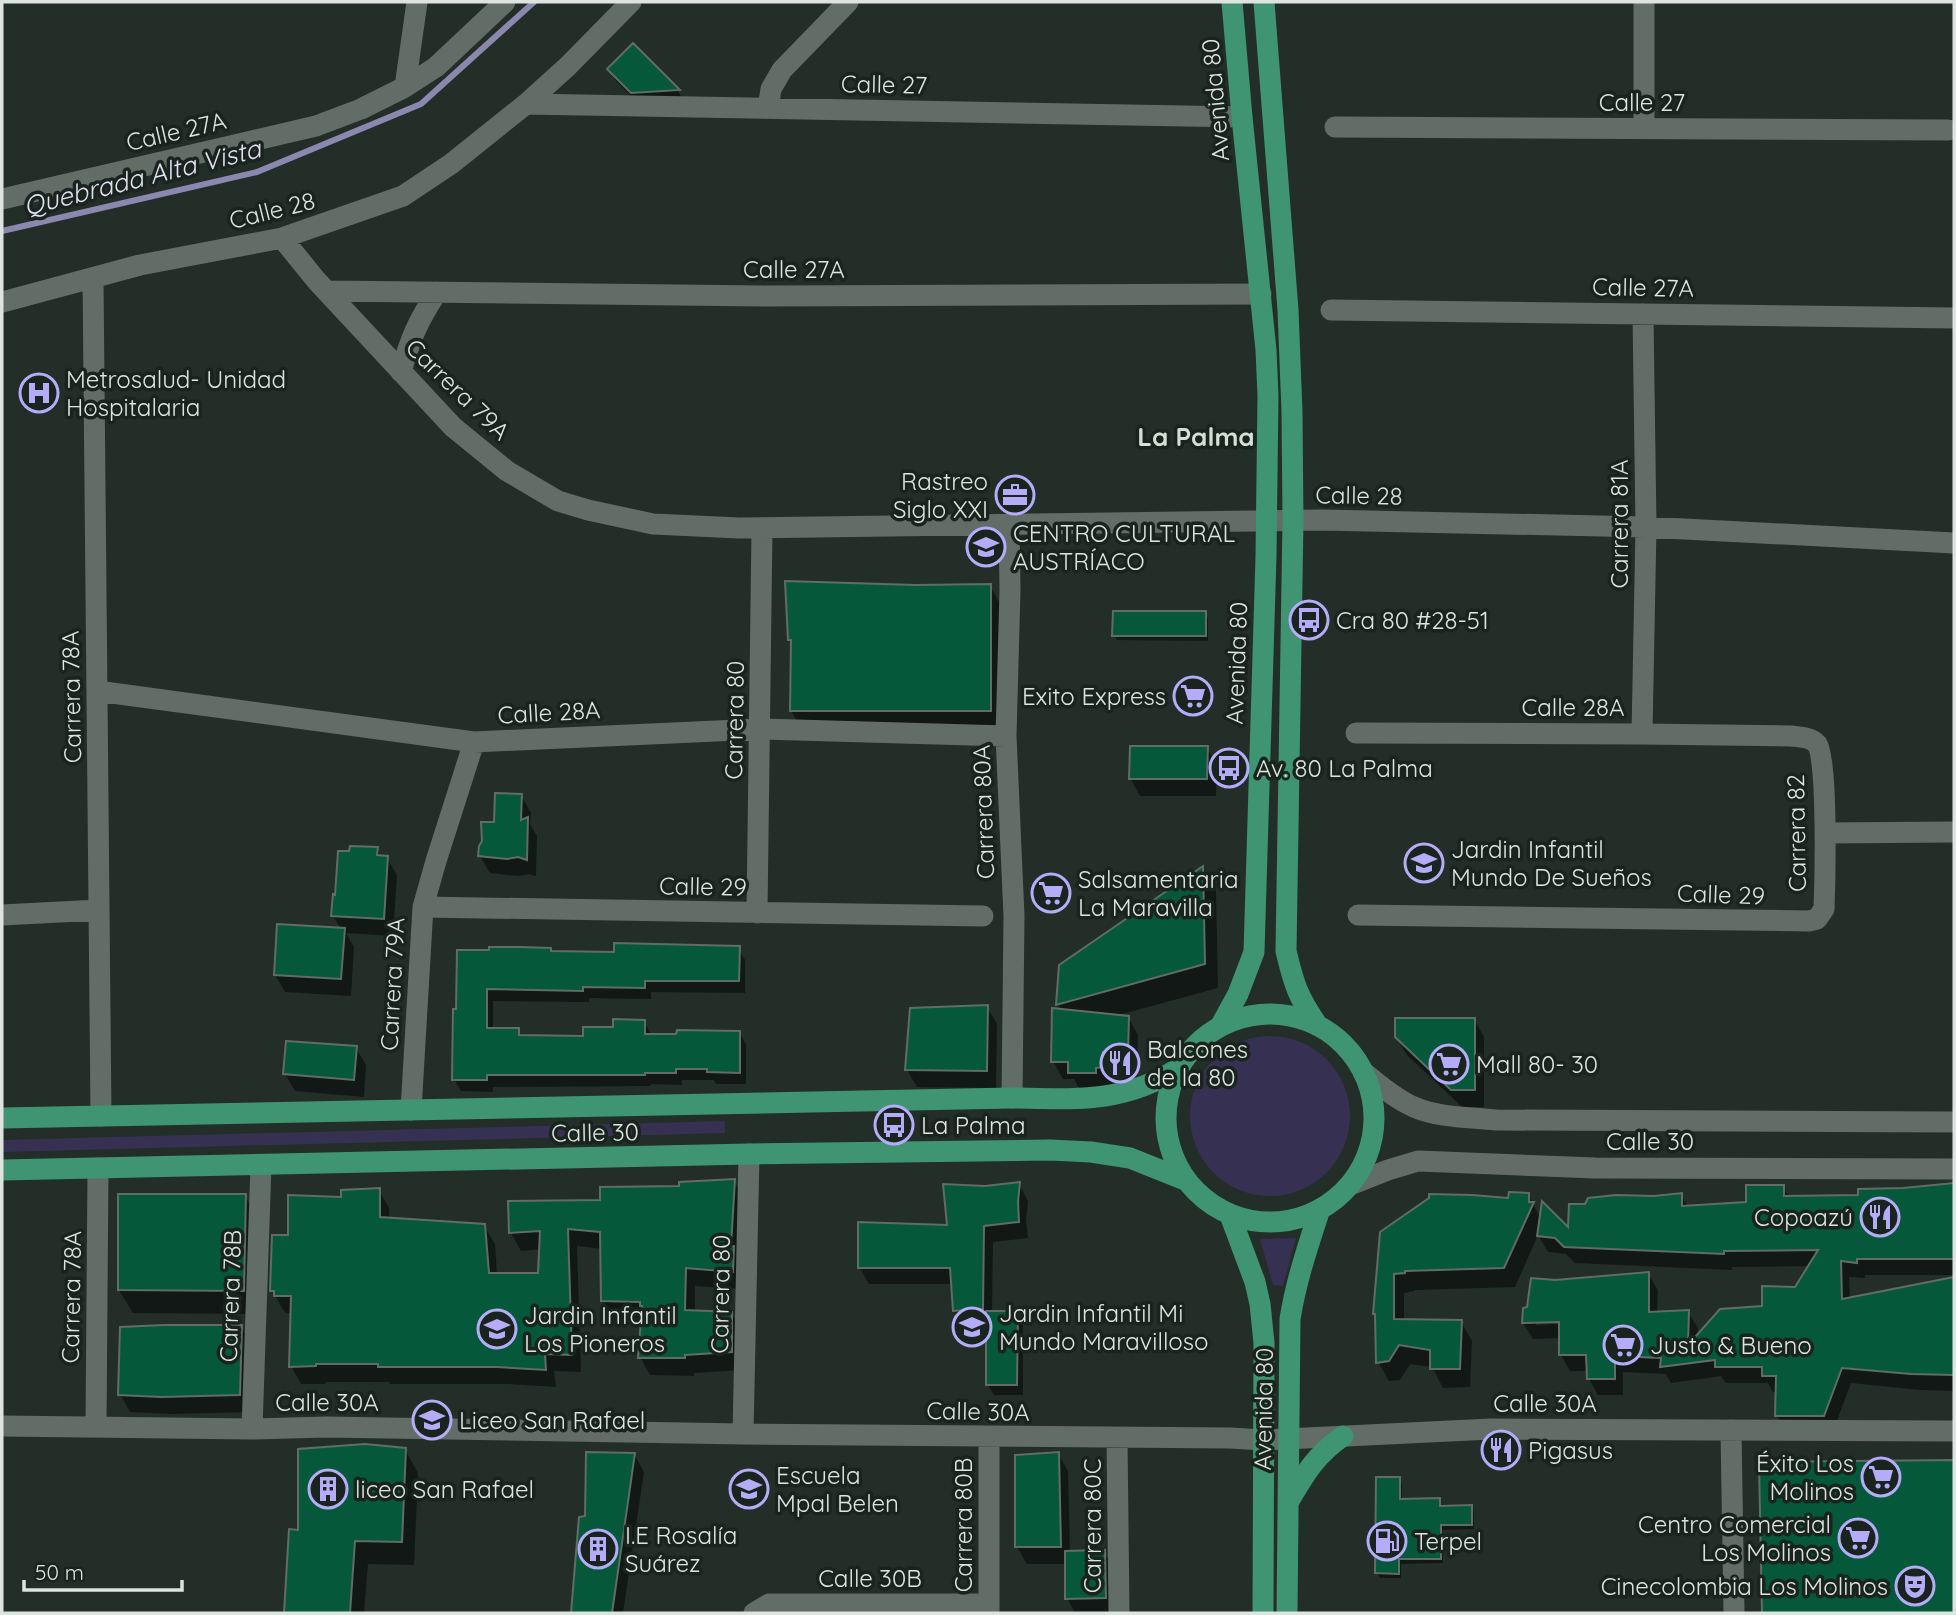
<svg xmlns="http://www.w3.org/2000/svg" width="1956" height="1615" viewBox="0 0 1956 1615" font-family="Quicksand,sans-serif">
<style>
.green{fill:#363152}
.shadow{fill:#0007;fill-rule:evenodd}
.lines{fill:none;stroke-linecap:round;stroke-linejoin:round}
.stream{stroke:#8b88af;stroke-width:6}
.building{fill:#05593a;stroke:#606c65;stroke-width:2}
.minor{stroke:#616d66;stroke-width:21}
.major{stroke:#3f9471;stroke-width:21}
.labels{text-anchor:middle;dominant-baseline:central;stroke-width:7;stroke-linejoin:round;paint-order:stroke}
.street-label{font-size:24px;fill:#dde4e0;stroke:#1a241e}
.poi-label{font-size:24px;fill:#dde4e0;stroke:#1a241e;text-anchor:start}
.water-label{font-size:26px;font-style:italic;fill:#e2e0f2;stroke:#1a241e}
.neighbourhood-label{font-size:26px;font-weight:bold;fill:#d2e0d8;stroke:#1a241e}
</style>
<rect width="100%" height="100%" fill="#232e28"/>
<path class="green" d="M1190 1116a80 80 0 1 1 160 0a80 80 0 1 1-160 0Z
M725 1121V1133L2 1152V1140Z
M1296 1238 1283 1286 1273 1285 1260 1239Z"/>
<path class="shadow" d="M633 45 678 91 684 101 639 104 615 80 609 69Z
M990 586 1003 609 1004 734H805L791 711 792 645 789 639 915 587Z
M1205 613 1208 618V641L1117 640 1114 635Z
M1207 748 1217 766 1216 796H1140L1130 778Z
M521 795 531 813 530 824 537 836 536 876 529 874 518 876 490 873 480 856Z
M377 849 382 858H387L397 875 393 936 346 933 354 947 351 996 285 992 275 975 341 929 333 916 336 896Z
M1203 868 1216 891 1218 988 1115 1016 1128 1017 1138 1035 1137 1073 1112 1068V1084L1105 1085V1090H1080L1074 1079H1063L1053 1061 1061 1011 1058 1004Z
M738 948 745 960V993L651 992V999L589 998V1002L493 1001V1030H517L522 1037H585L644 1021 651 1035 739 1032 746 1044V1084H716L714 1080H682V1085L651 1084V1086L493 1087V1092L461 1091 454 1079 458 1011V952L550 949 552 953H615Z
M987 1007 997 1024 996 1088 917 1087 907 1070Z
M1474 1019 1484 1037V1107H1462L1407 1055 1396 1037Z
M356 1048 366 1065 364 1097 295 1091 285 1074Z
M734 1181 745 1199 743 1289 695 1286V1312L731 1313 742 1331 741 1370 694 1373V1376L650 1375 640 1357 643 1319 613 1318 602 1300V1249L577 1246 581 1372 554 1371 556 1387 508 1384H390L389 1382H326L325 1384H301L291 1366 292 1313H286L282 1308 272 1290 289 1236 343 1199 379 1190 389 1208V1219L484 1226 495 1244 497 1275H539L541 1249 521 1251 511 1233 602 1202 681 1187Z
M1019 1184 1028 1201 1026 1220 1028 1238 993 1242 992 1313H1017L1023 1324V1395H994L987 1384 988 1325 964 1327 955 1311 953 1284H869L860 1268 948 1227 985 1187ZM1016 1200H1020L1019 1211 1016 1210Z
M1954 1184V1275H1865V1278L1849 1277 1850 1299 1954 1279V1391L1921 1390 1851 1383 1833 1431 1786 1432 1777 1416 1778 1392H1773L1768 1383H1726L1721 1376 1671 1383 1666 1374 1623 1372V1395H1598L1589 1379 1588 1371H1570L1561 1355V1338L1533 1339 1523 1323 1525 1309 1555 1281 1648 1274 1658 1290 1657 1314 1688 1312 1698 1328 1697 1337 1764 1308 1796 1288 1810 1266 1732 1267V1270L1575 1263 1566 1254 1548 1252 1538 1235 1515 1287 1415 1290V1291L1404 1293V1321L1461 1322 1472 1341 1470 1387 1443 1388 1432 1367 1410 1364 1400 1380 1389 1381 1378 1362 1382 1233 1510 1200 1528 1194 1541 1219 1569 1231 1654 1198 1681 1195 1688 1207 1748 1203 1783 1187 1789 1197H1860ZM1568 1320V1323L1536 1325V1321Z
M245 1196 259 1220 256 1314 133 1313 119 1290Z
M241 1327 251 1344 249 1412 172 1414 130 1412 120 1394Z
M405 1450 418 1473 414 1565 368 1564 364 1613H285L290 1531 300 1533Z
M634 1454 644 1472 623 1613H572L580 1518 586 1517Z
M1058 1454 1068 1471 1070 1553 1104 1552 1114 1569 1115 1613H1075L1067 1598V1564H1027L1017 1547Z
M1954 1462V1613H1764L1761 1464Z
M1399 1479 1402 1484V1501L1439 1500 1442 1508 1471 1507 1474 1512V1529L1442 1530 1443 1563 1401 1564V1578H1380L1377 1573Z"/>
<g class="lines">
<path class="stream" d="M2 231 257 172 421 104 534 2"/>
</g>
<path class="building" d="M633 43 680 90 631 93 607 69Z
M785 581 915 585 991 584V711H790L791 640H788Z
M1113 611H1206V636H1112Z
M1130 746H1208L1207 779H1129Z
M495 793 522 794 521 820 528 817 527 860 518 857 507 859 478 856 479 846 482 841 481 822H494Z
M350 846 378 847 377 855 388 856 384 919 331 916 333 894 335 895 338 851H349Z
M1203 866 1205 964 1056 1005 1059 965Z
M277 924 345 928 341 979 274 975Z
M614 943 740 946 739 981H645V988L583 987V991L487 989V1028H519V1035L583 1036V1027H613V1019L645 1020V1034H676L677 1030 740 1031V1073L707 1072V1069H676V1073H645V1075H487V1080H452L453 1009H456L457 950H489V947H520L551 948V951L614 952Z
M988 1005 987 1071 905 1070 910 1008Z
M1052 1008 1129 1016 1128 1056 1103 1052V1067L1096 1068V1073H1068V1062H1051Z
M1395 1018H1475V1090H1451L1395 1037Z
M286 1041 357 1046 354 1080 283 1074Z
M735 1179 731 1246H734L733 1272 686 1268 685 1310 732 1312V1352L685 1355V1358H638L642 1306H640V1302L601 1301 600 1232 568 1229 572 1355 545 1354 546 1370 497 1367H378V1364H316V1366L289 1367 291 1296H274V1291H270L272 1235H288V1195L341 1197V1190L380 1188V1217L485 1224 489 1273H538L540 1231 509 1233 508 1201 600 1200V1187L679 1186V1182Z
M1020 1182 1018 1202 1019 1222 984 1226 983 1309 953 1311 950 1268H858V1222L947 1225 943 1184 985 1186Z
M1954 1183V1259H1857V1263L1841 1261 1842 1299 1954 1277V1375L1911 1374 1842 1368 1824 1416H1775L1776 1376H1762V1367H1715V1360L1660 1367 1661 1358 1615 1356V1379H1587L1586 1355H1559V1322L1522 1323 1523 1308 1527 1307 1531 1278 1555 1280 1649 1272V1312L1689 1310 1688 1345 1720 1309 1762 1306V1286L1795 1287 1818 1250 1724 1251V1254L1564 1247 1555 1238 1537 1236 1542 1201 1568 1227 1569 1204H1585L1588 1198 1616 1195 1654 1196 1682 1193V1206L1746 1202V1185H1784V1196L1858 1195V1189L1903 1188Z
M1509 1192 1529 1193V1202H1534L1504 1268 1405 1271V1273L1394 1274V1319L1462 1320 1460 1369H1430V1350L1399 1345 1389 1361 1376 1363 1375 1314H1373L1380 1232 1429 1198V1194L1472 1195 1508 1198Z
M118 1194H246L244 1291 118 1290Z
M986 1311H1018L1017 1385H986Z
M164 1325H242L240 1395 161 1397 118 1395 120 1327Z
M365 1444 406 1448 402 1542 355 1541 350 1613H284L289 1529 298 1530V1449Z
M586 1452 635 1453 612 1613H571L579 1517 585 1516Z
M1059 1452 1061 1547H1015V1455Z
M1954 1460V1613H1762L1759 1462Z
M1376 1477H1400V1499L1440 1498V1506L1472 1505V1525H1441V1559H1399V1574L1375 1573Z
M1105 1550 1106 1598 1065 1599V1551Z"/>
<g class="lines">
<path class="minor" d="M1644 2V128
M405 87 417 2
M526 104 1242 117
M768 108 771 89 782 70 848 2
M1335 127 1948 130
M2 199 316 126 361 109 405 87 436 67 505 2
M282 238 316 280 453 427 507 471 558 501 588 510 653 524 739 528 1322 520 1646 527 1954 543
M93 278 101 1116
M327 291 766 296 1261 294
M2 302 140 265 282 238 403 196 451 164 526 104 568 66 631 2
M1331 310 1954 318
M401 372C410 339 418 321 437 292
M1009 525 1010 590 1006 736 1014 916 1012 1098
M97 691 474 742 760 729 1006 736
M1356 733 1642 734 1791 736C1799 737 1811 737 1817 744 1828 759 1825 884 1824 909L1817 919 1809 921 1358 915
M1642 734 1646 527 1643 314
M1826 833 1954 832
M423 907 983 916
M757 913 762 528
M2 915 99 910
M1363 1072C1379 1084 1395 1099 1414 1107 1439 1118 1469 1117 1496 1120L1954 1122
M411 1110 423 907 436 861 474 742
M1350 1185 1388 1170 1418 1161 1595 1168 1954 1169
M2 1426 252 1429 326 1427 743 1434 1230 1438 1263 1440 1491 1429 1954 1431
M96 1427 98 1168
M252 1429 261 1165
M1731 1430 1734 1613
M743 1434 749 1154
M1117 1438 1119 1613
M754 1613 769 1604H989
M989 1613V1437"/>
<path class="major" d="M1264 2 1288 310 1292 412 1293 520 1286 951C1294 985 1298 997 1318 1026
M1166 1118a104 104 0 1 1 208 0a104 104 0 1 1-208 0Z
M1221 1025 1238 994 1254 952 1266 556 1268 396 1266 350 1242 117 1232 2
M2 1118 1012 1098C1073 1099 1123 1104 1177 1069
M2 1170 749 1154 1050 1150 1091 1152 1130 1158 1185 1180
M1230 1215 1255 1282 1260 1304 1264 1343 1263 1613
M1289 1501C1306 1472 1315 1456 1343 1436
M1287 1613 1290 1319C1296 1281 1308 1246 1320 1209"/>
</g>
<defs>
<symbol id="hospital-ring" viewBox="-11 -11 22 22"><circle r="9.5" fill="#1a241e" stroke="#b5acf8" stroke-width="1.5"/><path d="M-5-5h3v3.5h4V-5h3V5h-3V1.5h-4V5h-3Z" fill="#b5acf8"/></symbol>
<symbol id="office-ring" viewBox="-11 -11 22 22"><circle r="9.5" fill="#1a241e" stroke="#b5acf8" stroke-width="1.5"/><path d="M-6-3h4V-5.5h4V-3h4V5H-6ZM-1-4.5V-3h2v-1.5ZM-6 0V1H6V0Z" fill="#b5acf8"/></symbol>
<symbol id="school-ring" viewBox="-11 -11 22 22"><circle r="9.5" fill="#1a241e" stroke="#b5acf8" stroke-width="1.5"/><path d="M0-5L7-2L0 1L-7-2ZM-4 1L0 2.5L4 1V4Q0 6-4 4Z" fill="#b5acf8"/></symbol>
<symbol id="bus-ring" viewBox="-11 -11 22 22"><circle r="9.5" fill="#1a241e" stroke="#b5acf8" stroke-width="1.5"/><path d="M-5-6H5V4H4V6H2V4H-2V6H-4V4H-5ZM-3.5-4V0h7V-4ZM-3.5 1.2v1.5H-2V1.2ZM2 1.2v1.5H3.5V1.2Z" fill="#b5acf8"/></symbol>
<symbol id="supermarket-ring" viewBox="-11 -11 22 22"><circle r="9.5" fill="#1a241e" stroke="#b5acf8" stroke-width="1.5"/><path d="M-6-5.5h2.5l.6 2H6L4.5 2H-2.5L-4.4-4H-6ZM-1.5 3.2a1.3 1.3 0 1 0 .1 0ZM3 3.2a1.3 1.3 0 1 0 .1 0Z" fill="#b5acf8"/></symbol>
<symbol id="restaurant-ring" viewBox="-11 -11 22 22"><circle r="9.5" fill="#1a241e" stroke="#b5acf8" stroke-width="1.5"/><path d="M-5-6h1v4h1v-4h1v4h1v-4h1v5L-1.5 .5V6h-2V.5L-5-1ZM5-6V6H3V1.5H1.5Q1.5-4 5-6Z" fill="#b5acf8"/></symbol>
<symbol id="building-ring" viewBox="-11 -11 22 22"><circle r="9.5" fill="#1a241e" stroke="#b5acf8" stroke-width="1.5"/><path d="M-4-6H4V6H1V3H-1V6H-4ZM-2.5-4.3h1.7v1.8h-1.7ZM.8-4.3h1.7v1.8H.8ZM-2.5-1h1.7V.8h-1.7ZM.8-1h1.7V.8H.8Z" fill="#b5acf8"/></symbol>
<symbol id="fuel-ring" viewBox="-11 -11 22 22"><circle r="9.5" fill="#1a241e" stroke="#b5acf8" stroke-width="1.5"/><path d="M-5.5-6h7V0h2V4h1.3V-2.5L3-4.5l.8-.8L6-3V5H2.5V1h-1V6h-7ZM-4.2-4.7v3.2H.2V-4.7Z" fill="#b5acf8"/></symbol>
<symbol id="theatre-ring" viewBox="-11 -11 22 22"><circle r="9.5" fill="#1a241e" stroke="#b5acf8" stroke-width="1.5"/><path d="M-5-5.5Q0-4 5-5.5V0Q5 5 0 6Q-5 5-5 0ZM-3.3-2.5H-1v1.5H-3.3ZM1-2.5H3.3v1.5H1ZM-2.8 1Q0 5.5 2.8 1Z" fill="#b5acf8"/></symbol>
</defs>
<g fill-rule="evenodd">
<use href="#hospital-ring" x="17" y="371" width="44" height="44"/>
<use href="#office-ring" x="993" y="473" width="44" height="44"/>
<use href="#school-ring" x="964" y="525" width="44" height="44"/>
<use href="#bus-ring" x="1287" y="598" width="44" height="44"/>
<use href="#supermarket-ring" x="1171" y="674" width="44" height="44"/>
<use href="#bus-ring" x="1207" y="746" width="44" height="44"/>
<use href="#school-ring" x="1402" y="841" width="44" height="44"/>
<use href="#supermarket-ring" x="1029" y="871" width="44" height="44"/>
<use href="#restaurant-ring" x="1098" y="1041" width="44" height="44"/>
<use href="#supermarket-ring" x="1427" y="1042" width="44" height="44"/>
<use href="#bus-ring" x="872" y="1103" width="44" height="44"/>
<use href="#restaurant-ring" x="1858" y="1195" width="44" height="44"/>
<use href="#school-ring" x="950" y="1305" width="44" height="44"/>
<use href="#school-ring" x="475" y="1307" width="44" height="44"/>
<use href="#supermarket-ring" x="1601" y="1323" width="44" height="44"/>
<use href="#school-ring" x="410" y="1398" width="44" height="44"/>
<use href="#restaurant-ring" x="1479" y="1428" width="44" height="44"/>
<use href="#supermarket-ring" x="1859" y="1455" width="44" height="44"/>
<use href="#building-ring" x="306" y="1467" width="44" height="44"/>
<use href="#school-ring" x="727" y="1467" width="44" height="44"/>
<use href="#supermarket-ring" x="1836" y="1516" width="44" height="44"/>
<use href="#fuel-ring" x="1365" y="1519" width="44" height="44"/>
<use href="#building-ring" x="576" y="1527" width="44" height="44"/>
<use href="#theatre-ring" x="1893" y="1564" width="44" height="44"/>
</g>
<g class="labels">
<g class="street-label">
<text transform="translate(884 84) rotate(1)">Calle 27</text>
<text transform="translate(1215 100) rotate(-95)">Avenida 80</text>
<text x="1642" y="102">Calle 27</text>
<text transform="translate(176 131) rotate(-13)">Calle 27A</text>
<text transform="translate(272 210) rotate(-14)">Calle 28</text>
<text x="794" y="269">Calle 27A</text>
<text transform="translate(1643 287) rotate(1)">Calle 27A</text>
<text transform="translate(458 389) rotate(44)">Carrera 79A</text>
<text transform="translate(1359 495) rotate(1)">Calle 28</text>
<text transform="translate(1619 524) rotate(-90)">Carrera 81A</text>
<text transform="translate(1236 663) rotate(-88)">Avenida 80</text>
<text transform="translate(71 697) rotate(-91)">Carrera 78A</text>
<text x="1573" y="707">Calle 28A</text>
<text transform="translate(549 712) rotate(-3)">Calle 28A</text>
<text transform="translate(734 720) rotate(-89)">Carrera 80</text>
<text transform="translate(983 812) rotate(-92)">Carrera 80A</text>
<text transform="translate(1796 833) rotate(-91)">Carrera 82</text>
<text transform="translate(703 886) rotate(1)">Calle 29</text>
<text transform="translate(1721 894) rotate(2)">Calle 29</text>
<text transform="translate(392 984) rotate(-87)">Carrera 79A</text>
<text transform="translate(595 1132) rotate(-1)">Calle 30</text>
<text x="1650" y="1141">Calle 30</text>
<text transform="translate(720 1294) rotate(-89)">Carrera 80</text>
<text transform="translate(230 1296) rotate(-88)">Carrera 78B</text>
<text transform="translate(71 1297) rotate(-89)">Carrera 78A</text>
<text x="327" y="1402">Calle 30A</text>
<text x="1545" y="1403">Calle 30A</text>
<text transform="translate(1263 1409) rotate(-89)">Avenida 80</text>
<text transform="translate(978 1411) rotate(1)">Calle 30A</text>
<text transform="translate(963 1525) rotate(-90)">Carrera 80B</text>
<text transform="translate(1092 1526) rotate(-90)">Carrera 80C</text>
<text x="870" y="1578">Calle 30B</text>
</g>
<g class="poi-label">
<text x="66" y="379">Metrosalud- Unidad<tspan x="66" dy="28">Hospitalaria</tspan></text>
<text x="988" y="481" text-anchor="end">Rastreo<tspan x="988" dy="28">Siglo XXI</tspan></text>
<text x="1013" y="533">CENTRO CULTURAL<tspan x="1013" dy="28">AUSTRÍACO</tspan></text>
<text x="1336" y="620">Cra 80 #28-51</text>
<text x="1166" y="696" text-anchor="end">Exito Express</text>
<text x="1256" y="768">Av. 80 La Palma</text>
<text x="1451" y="849">Jardin Infantil<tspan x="1451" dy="28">Mundo De Sueños</tspan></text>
<text x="1078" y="879">Salsamentaria<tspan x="1078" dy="28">La Maravilla</tspan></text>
<text x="1147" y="1049">Balcones<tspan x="1147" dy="28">de la 80</tspan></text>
<text x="1476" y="1064">Mall 80- 30</text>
<text x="921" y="1125">La Palma</text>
<text x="1853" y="1217" text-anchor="end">Copoazú</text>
<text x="999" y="1313">Jardin Infantil Mi<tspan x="999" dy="28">Mundo Maravilloso</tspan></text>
<text x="524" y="1315">Jardin Infantil<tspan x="524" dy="28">Los Pioneros</tspan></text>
<text x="1650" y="1345">Justo &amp; Bueno</text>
<text x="459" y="1420">Liceo San Rafael</text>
<text x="1528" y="1450">Pigasus</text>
<text x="1854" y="1463" text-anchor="end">Éxito Los<tspan x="1854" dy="28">Molinos</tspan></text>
<text x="776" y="1475">Escuela<tspan x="776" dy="28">Mpal Belen</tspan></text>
<text x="355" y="1489">liceo San Rafael</text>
<text x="1831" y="1524" text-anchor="end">Centro Comercial<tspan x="1831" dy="28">Los Molinos</tspan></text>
<text x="625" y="1535">I.E Rosalía<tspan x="625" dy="28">Suárez</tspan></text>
<text x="1414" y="1541">Terpel</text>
<text x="1888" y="1586" text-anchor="end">Cinecolombia Los Molinos</text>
</g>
<g class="water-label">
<text transform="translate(142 177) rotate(-14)">Quebrada Alta Vista</text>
</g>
<g class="neighbourhood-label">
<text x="1196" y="436">La Palma</text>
</g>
</g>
<rect width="1956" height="1615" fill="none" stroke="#dde4e0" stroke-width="7"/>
<path d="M24 1580v10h158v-10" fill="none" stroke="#dde4e0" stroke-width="3.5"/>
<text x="35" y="1580" font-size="21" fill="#dde4e0" stroke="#1a241e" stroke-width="5" paint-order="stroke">50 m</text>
</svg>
